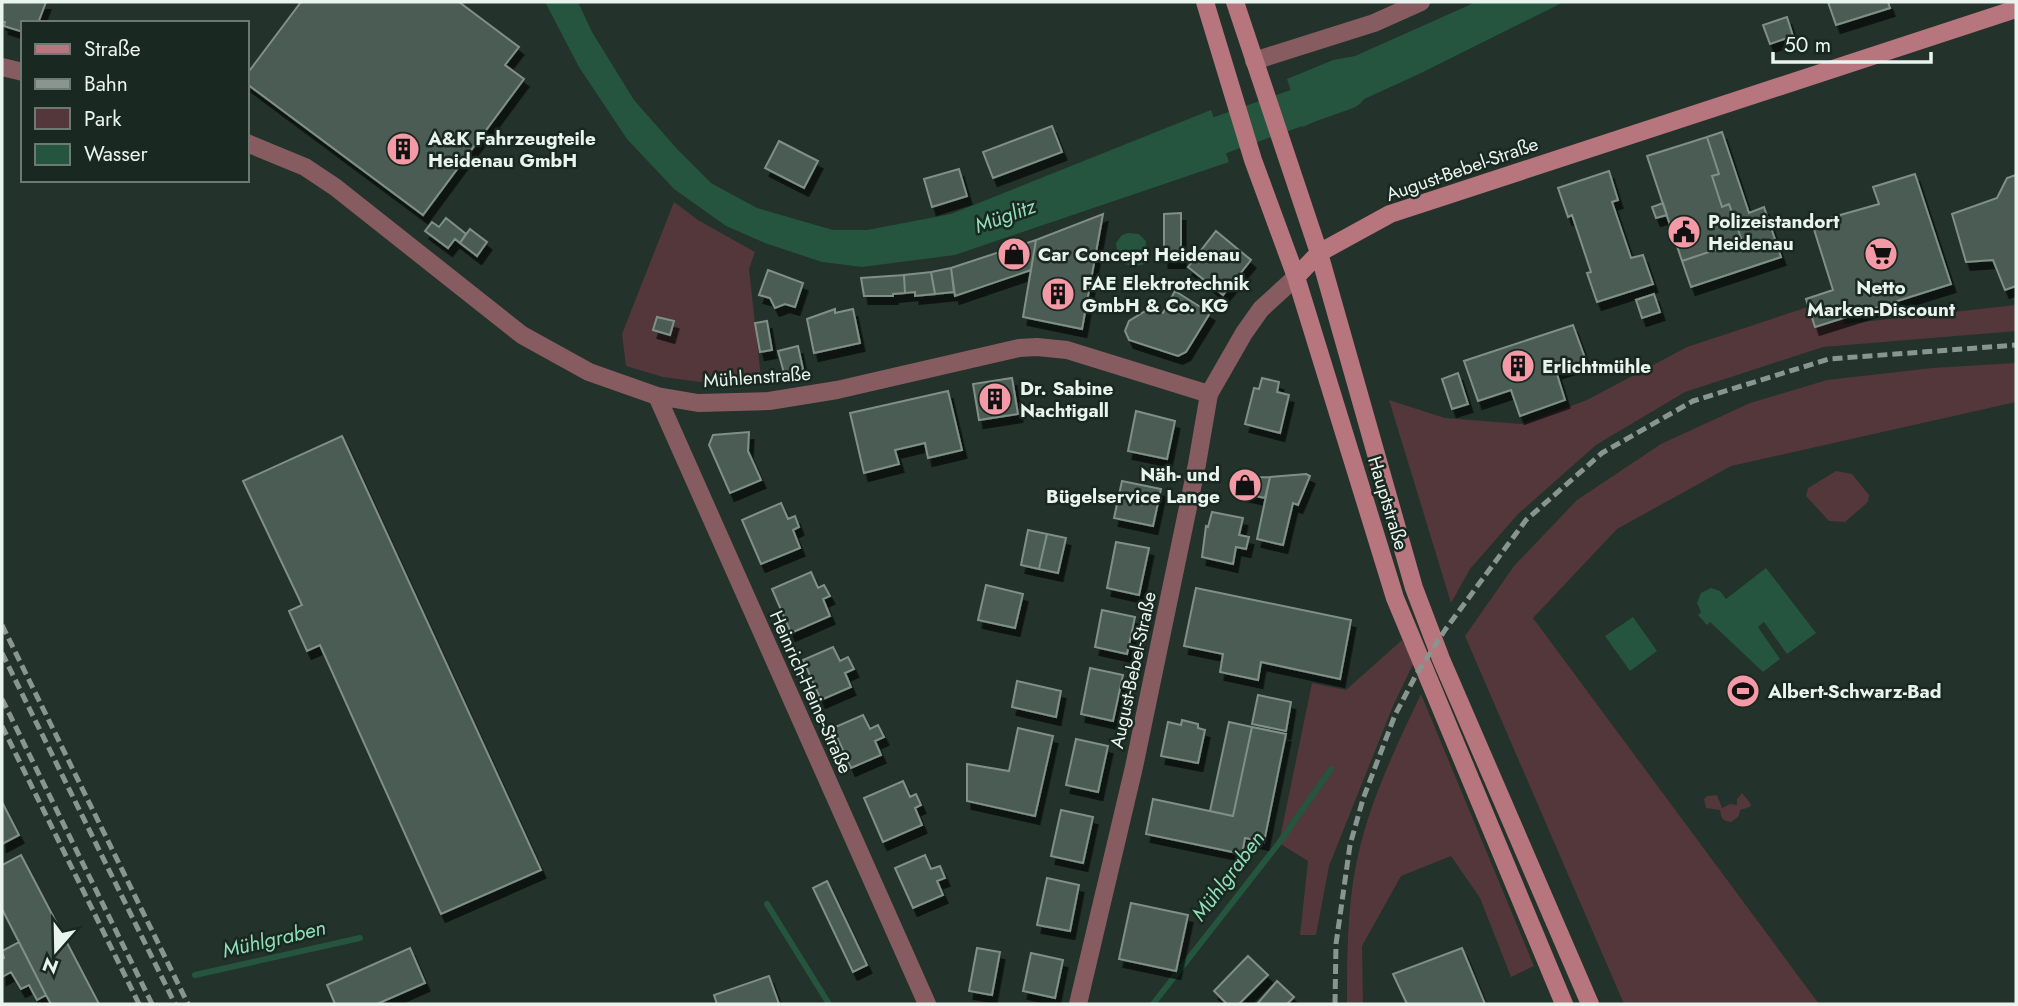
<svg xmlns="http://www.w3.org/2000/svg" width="2018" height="1006" viewBox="0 0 2018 1006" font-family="Jost,sans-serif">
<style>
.green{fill:#53373a}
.water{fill:#25543f}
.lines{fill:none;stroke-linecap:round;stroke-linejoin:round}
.stream{stroke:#25543f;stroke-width:6}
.river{stroke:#25543f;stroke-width:38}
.building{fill:#4c5c54;stroke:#7f9087;stroke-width:2;filter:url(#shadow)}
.minor{stroke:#865c61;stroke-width:18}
.tertiary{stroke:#865c61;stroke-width:18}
.secondary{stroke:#b7757d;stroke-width:18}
.rail{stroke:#89968f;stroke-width:5;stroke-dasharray:10 5;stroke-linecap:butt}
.labels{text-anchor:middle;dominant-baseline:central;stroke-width:5;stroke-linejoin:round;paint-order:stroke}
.poi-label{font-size:19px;font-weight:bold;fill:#eaf4ef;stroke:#192820;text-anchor:start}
.street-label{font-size:19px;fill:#eaf4ef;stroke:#192820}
.water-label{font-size:21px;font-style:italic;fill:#90ddb8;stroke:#192820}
</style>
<defs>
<filter id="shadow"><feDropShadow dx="4.5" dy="8" stdDeviation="0" flood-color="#0009"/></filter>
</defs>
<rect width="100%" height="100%" fill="#23322a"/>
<path class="green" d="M674 202 698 220 755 252 749 269 761 378 700 382 663 377 626 366 622 334Z
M1835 298 1844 324 2016 305V331L1823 347 1685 392 1596 445 1518 514 1470 569 1451 603 1389 400 1445 418 1522 424 1587 400 1687 347Z
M2016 363V402L1731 466 1617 529 1533 618 1819 1004H1624L1465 636 1514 566 1577 500 1661 444 1750 403 1827 380 1932 368Z
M1836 471 1852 474 1869 495 1868 502 1845 522 1829 521 1806 496 1808 488Z
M1402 640 1414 662 1393 706 1329 866 1316 935H1300L1308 861 1279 843 1312 683 1346 690Z
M1421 694 1534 966 1511 977 1480 898 1451 856 1401 876 1362 946 1363 1004H1347C1347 958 1347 910 1356 865 1368 804 1395 749 1421 694Z
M1742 793 1751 804 1750 807 1740 810 1739 816 1731 822C1722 821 1721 818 1720 810L1706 808 1704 799 1707 796 1717 795 1722 808 1730 804 1737 805V799Z"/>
<path class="water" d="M545 2H578L592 32 634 100 678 150 711 183 757 208 833 230H867L951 214 1211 110 1229 162 955 255 862 267 822 262 765 243 726 226 674 189 627 139 579 67Z
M1476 2H1564L1419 74 1303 127 1287 79 1333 60 1355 56Z
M1128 233 1139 234 1146 241 1145 264C1125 269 1118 263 1116 243L1122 235Z
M1766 568 1816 633 1787 654 1764 622 1758 627 1780 659 1763 672 1710 622 1707 625 1698 615 1701 612 1697 603 1701 593 1711 588 1720 591 1726 599Z
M1633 617 1657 651 1630 671 1605 636Z"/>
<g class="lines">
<path class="stream" d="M767 904 829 1004
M195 975 360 938
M1153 1004 1279 843 1331 769"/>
<path class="river" d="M1170 153 1347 90"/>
</g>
<path class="building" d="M2 2H46L38 23H23V32L4 26 5 22H2Z
M301 2H459L519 47 505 65 524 79 423 215 247 84V74Z
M1828 2H1888L1890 8 1836 25Z
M1787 17 1793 36 1770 44 1763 25Z
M1052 126 1062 152 993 178 983 152Z
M1722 132 1749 213 1764 207 1781 257 1691 287 1682 261 1742 241 1729 204 1722 207 1712 176 1719 174 1707 137Z
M1707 137 1719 174 1712 176 1722 207 1729 204 1742 241 1682 261 1647 156Z
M779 141 818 161 804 188 765 168Z
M959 169 967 196 932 207 924 179Z
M1609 171 1618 200 1612 202 1631 258 1643 255 1653 284 1597 302 1587 273 1591 272 1572 215 1568 217 1558 188Z
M1915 174 1951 284 1815 327 1806 299 1833 290 1812 223 1879 204 1873 187Z
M2016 175V286L2005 290 1993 260 1966 262 1952 214 1997 198 2007 178Z
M1663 203 1667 215 1656 218 1652 207Z
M1181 213V260H1164V214Z
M1103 214 1082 329 1023 317 1036 240Z
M446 218 466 234 460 243 455 239 448 248 425 231 432 222 439 227Z
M470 229 487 242 477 256 460 243Z
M1216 231 1251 260 1223 295 1188 267Z
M1036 240 1031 270 955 296 951 268Z
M951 268 954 292 935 294 931 272Z
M768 270 803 283 795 307 785 304 775 308 770 298 759 295Z
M931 272 935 294 915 296V292L905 293 904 275Z
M904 275 905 293 893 294V296H864L861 278Z
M1175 291 1210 313 1186 352 1178 356 1129 340 1125 331 1129 321 1147 310 1163 313Z
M1654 294 1660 312 1642 318 1636 300Z
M835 309V313L853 309 860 343 814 353 807 319Z
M657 317 674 321 670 335 653 330Z
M767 321 772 350 760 352 755 323Z
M1573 325 1586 361 1556 371 1565 400 1520 416 1511 390 1478 401 1464 361Z
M798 346 803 369 784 373 778 351Z
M1458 373 1468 404 1452 409 1442 379Z
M1012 378 1018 414 979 420 973 384Z
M1262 378 1279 382 1277 392 1289 395 1280 433 1245 424 1254 388 1259 389Z
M948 391 962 450 928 458 925 443 895 450 899 464 864 473 850 413Z
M1136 411 1175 421 1167 459 1128 451Z
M749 432 748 451 761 480 730 493 709 445 713 435Z
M342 436 541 870 441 914 320 645 307 651 289 611 302 605 243 481Z
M1306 474 1310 476 1298 505 1293 503 1283 545 1257 539 1270 477Z
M1270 477 1265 498 1233 491 1236 478Z
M1122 481 1161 489 1153 526 1114 518Z
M781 503 788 519 795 516 799 527 793 530 800 548 761 564 742 520Z
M1212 512 1243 518 1239 535 1249 537 1246 549 1236 547 1233 564 1202 557 1206 526 1208 527Z
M1028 530 1047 534 1039 569 1021 565Z
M1047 534 1066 538 1058 573 1039 569Z
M1116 542 1149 548 1139 595 1107 588Z
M811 572 818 588 824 585 830 596 823 599 830 616 791 633 772 589Z
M986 585 1023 594 1015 628 978 620Z
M1196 588 1351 620 1340 679 1261 662 1258 680 1220 672 1223 654 1184 646Z
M1102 610 1135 617 1127 654 1095 647Z
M833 647 840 661 848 657 854 669 845 673 851 687 821 700 803 660Z
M1090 668 1123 675 1113 721 1081 714Z
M1017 681 1061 691 1056 717 1012 707Z
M1258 695 1291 702 1286 731 1252 724Z
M863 715 870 729 878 725 884 737 875 741 881 755 851 768 833 728Z
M1182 720 1198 724V728L1205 730 1198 763 1161 756 1168 722 1181 725Z
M1229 722 1252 727 1233 816 1210 811Z
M1252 727 1286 734 1264 842 1245 838 1242 854 1146 834 1153 799 1233 816Z
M1018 728 1053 736 1035 816 967 801V764L1009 771Z
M1076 739 1108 746 1098 792 1066 785Z
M903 781 910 797 916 794 921 805 915 808 922 825 883 842 864 798Z
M2 802 19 835 2 844Z
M1061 810 1093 817 1083 863 1051 856Z
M21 855 99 1004H51L46 995 2 909V865Z
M925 855 931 869 940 866 945 878 937 881 943 895 913 908 895 868Z
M1047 878 1079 885 1070 931 1037 925Z
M827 881 867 965 853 972 813 888Z
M1131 903 1188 915 1176 971 1119 959Z
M19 942 46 995 37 1000 29 985 21 989 11 972 2 977V959L4 958 2 951Z
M410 948 425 983 377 1004H335L327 985Z
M977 948 1000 952 992 995 969 991Z
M1462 948 1485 1004H1407L1393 974Z
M1031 953 1063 960 1055 998 1023 991Z
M1248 956 1268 975 1239 1004H1227L1214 991Z
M769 976 779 1004H717L714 995Z
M1277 981 1294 997 1287 1004H1257Z"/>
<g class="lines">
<path class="minor" d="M1254 61 1374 23 1421 2
M2 67 23 72
M247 143 305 167 335 187 522 335 589 372 657 396 698 403 769 401 837 390 1019 348 1037 347 1067 350 1209 394
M657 396 927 1004"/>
<path class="tertiary" d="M1078 1004 1134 767 1197 464 1209 394 1244 333 1261 309 1296 277"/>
<path class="secondary" d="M1205 2 1253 160 1296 277 1395 598 1564 1004
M1235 2 1319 253 1414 588 1441 659 1590 1004
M1296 277 1319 253 1390 214 2016 9"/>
<path class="rail" d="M2 625 188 1004
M2 653 175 1004
M2 699 152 1004
M2 726 139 1004
M1335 1004 1336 944 1350 845 1363 799 1395 715 1416 675 1445 630 1526 520 1602 453 1693 401 1829 359 2016 345"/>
</g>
<defs>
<symbol id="building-disc" viewBox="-11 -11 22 22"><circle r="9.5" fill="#f49aa6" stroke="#192820"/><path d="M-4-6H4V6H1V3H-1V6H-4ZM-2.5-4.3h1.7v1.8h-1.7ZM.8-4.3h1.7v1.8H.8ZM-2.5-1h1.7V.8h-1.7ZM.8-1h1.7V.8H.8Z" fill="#111"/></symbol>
<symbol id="civic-disc" viewBox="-11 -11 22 22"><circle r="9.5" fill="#f49aa6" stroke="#192820"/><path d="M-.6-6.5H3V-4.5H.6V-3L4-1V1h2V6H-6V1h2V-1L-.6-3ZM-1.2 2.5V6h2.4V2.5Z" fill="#111"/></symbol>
<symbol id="shop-disc" viewBox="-11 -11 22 22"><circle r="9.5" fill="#f49aa6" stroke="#192820"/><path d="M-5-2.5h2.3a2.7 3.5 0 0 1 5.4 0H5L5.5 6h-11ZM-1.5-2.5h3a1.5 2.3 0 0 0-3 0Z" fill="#111"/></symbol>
<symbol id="supermarket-disc" viewBox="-11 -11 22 22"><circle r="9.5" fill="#f49aa6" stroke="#192820"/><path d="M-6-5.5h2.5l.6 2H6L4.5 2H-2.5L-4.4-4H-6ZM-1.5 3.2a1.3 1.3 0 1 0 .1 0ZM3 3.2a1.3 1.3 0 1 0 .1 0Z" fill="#111"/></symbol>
<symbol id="stadium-disc" viewBox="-11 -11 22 22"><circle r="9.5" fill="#f49aa6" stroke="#192820"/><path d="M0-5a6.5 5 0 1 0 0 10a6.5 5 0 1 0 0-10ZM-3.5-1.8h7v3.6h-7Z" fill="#111"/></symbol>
</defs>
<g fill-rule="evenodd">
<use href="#building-disc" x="384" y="130" width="38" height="38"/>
<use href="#civic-disc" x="1665" y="213" width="38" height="38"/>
<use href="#shop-disc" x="995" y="235" width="38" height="38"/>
<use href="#supermarket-disc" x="1862" y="235" width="38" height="38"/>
<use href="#building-disc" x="1039" y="275" width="38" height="38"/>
<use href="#building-disc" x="1499" y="347" width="38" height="38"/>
<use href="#building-disc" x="976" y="380" width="38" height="38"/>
<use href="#shop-disc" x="1226" y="466" width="38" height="38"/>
<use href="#stadium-disc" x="1724" y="672" width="38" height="38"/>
</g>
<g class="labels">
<g class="poi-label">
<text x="428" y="138">A&amp;K Fahrzeugteile<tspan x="428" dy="22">Heidenau GmbH</tspan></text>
<text x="1708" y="221">Polizeistandort<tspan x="1708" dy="22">Heidenau</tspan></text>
<text x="1038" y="254">Car Concept Heidenau</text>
<text x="1082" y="283">FAE Elektrotechnik<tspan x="1082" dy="22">GmbH &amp; Co. KG</tspan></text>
<text x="1881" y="287" text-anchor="middle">Netto<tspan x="1881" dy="22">Marken-Discount</tspan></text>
<text x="1542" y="366">Erlichtmühle</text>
<text x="1020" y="388">Dr. Sabine<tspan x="1020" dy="22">Nachtigall</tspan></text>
<text x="1220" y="474" text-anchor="end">Näh- und<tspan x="1220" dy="22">Bügelservice Lange</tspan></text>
<text x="1768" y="691">Albert-Schwarz-Bad</text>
</g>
<g class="street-label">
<text transform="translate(1462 169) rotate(-19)">August-Bebel-Straße</text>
<text transform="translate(757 377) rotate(-4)">Mühlenstraße</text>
<text transform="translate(1388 503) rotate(73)">Hauptstraße</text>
<text transform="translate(1133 670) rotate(-78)">August-Bebel-Straße</text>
<text transform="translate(811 692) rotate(66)">Heinrich-Heine-Straße</text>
</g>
<g class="water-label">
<text transform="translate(1005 216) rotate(-20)">Müglitz</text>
<text transform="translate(1228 876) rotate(-53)">Mühlgraben</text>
<text transform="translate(274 939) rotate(-13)">Mühlgraben</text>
</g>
</g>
<rect width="2018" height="1006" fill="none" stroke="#eaf4ef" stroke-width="7"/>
<rect x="21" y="21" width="228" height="161" fill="#192820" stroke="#6d7a73" stroke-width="2"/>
<rect x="35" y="44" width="35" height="10" fill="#b7757d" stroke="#6d7a73" stroke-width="2"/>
<text x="84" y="56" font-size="21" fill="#eaf4ef">Straße</text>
<rect x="35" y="79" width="35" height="10" fill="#89968f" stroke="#6d7a73" stroke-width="2"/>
<text x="84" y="91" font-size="21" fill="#eaf4ef">Bahn</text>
<rect x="35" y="108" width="35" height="21" fill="#53373a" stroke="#6d7a73" stroke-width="2"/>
<text x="84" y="126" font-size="21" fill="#eaf4ef">Park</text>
<rect x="35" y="144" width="35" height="21" fill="#25543f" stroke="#6d7a73" stroke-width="2"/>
<text x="84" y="161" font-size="21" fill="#eaf4ef">Wasser</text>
<g transform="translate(56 950) rotate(200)" stroke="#192820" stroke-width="5" paint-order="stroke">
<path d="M0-5L12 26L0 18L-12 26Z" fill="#eaf4ef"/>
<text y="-10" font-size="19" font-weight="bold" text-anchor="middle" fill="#eaf4ef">N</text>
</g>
<path d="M1773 52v10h158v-10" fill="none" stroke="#eaf4ef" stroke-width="3.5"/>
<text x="1784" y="52" font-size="21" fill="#eaf4ef" stroke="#192820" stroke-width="5" paint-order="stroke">50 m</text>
</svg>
